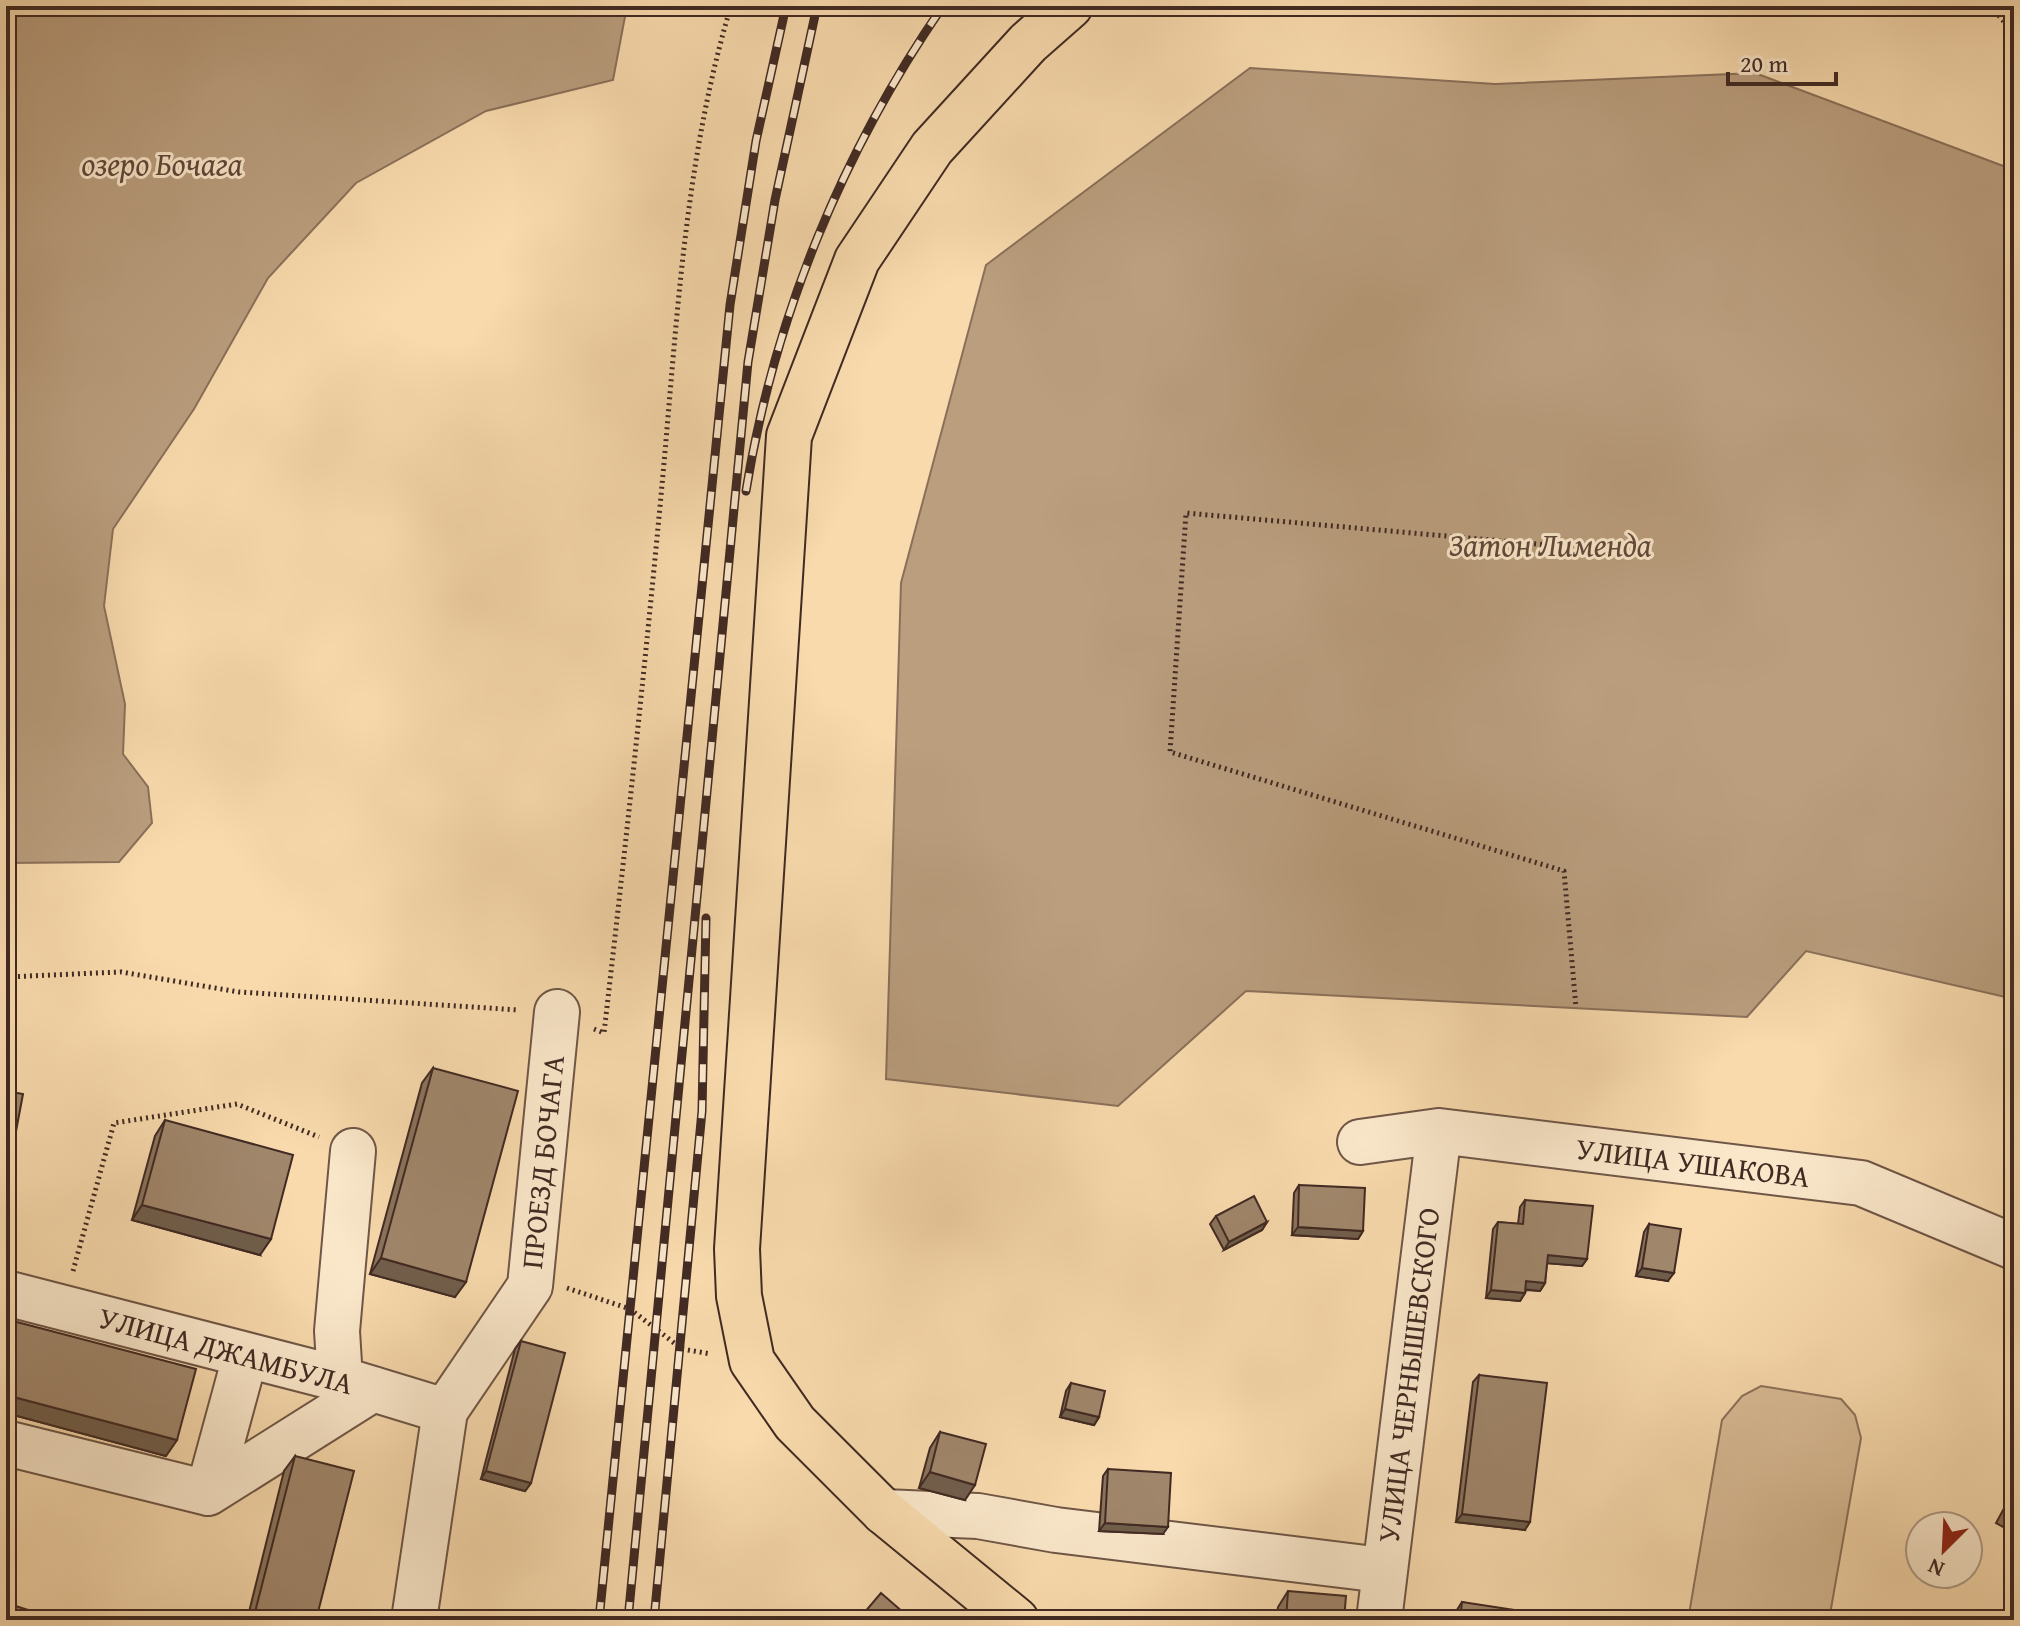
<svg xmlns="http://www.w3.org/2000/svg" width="2020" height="1626" viewBox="0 0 2020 1626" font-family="'Gentium Book Plus',serif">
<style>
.green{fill:#d9bc96;stroke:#8d735c;stroke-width:2}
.water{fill:#ba9e7e;stroke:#8a705a;stroke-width:2}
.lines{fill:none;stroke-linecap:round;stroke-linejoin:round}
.minor-casing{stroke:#6f5646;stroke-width:48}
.major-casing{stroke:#412a23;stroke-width:48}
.path{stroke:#412a23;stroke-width:5;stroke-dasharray:2 4;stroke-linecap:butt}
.minor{stroke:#fae7ca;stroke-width:44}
.major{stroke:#f8daad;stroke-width:44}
.rail-casing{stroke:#412a23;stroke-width:9}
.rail{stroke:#fae7ca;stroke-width:6;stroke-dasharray:18;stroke-linecap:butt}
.wall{fill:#8a735c;stroke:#412a23;stroke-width:2}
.shaded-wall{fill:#705e4b;stroke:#412a23;stroke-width:2}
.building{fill:#a0866b;stroke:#412a23;stroke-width:2}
.labels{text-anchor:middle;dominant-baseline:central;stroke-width:6;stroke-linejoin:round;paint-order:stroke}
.street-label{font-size:30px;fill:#412a23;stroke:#fae7ca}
.water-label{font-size:32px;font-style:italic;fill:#5f473a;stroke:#fae7ca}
</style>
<rect width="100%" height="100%" fill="#f8daad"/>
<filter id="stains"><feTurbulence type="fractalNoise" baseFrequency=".0025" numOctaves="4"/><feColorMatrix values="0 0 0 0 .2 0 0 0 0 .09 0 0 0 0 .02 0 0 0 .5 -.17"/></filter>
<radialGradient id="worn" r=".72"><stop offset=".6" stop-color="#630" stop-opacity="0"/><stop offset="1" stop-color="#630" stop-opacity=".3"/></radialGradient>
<path class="green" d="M1761 1386 1841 1399 1855 1415 1861 1438 1829 1620H1688L1722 1420 1742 1396Z"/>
<path class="water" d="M6 6H627L613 80 486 111 356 183 268 278 194 409 113 529 104 606 125 704 123 754 148 787 152 823 119 862 6 863Z
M1250 68 1495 84 1755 73 2014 170V999L1806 951 1747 1017 1246 991 1118 1106 886 1079 901 583 986 265Z"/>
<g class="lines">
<defs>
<path id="minor" d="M1360 1142 1439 1131 1861 1183 2014 1247
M6 1293 340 1379 445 1411
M245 1357 208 1493 373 1389
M340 1379 337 1331 353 1151
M6 1443 208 1493
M884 1512 978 1516 1056 1530 1382 1570
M414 1620 445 1411 530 1286 557 1012
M1379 1620 1439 1131"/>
<path id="major" d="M1016 1620 884 1512 795 1423 752 1361 739 1296 737 1249 789 436 857 260 932 148 1028 43 1070 6"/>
</defs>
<use href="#minor" class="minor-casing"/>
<use href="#major" class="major-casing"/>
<path class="path" d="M1991 6 2014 34
M1548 545 1186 513 1170 752 1564 871 1576 1008
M6 977 121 972 239 992 519 1010
M594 1029 604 1033C625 851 645 668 662 485 677 325 684 161 731 6
M73 1271 114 1123 237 1104 319 1137
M567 1288 630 1309 682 1349 711 1354"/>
<use href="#minor" class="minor"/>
<use href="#major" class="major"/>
<defs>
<path id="rail" d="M746 491C774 317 843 151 943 6
M599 1620 730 305 756 141 786 6
M628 1620 748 362 775 200 817 6
M654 1620 702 1111 706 918"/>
</defs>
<use href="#rail" class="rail-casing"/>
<use href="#rail" class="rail"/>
</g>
<path class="wall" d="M433 1068 455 1297 370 1274 422 1083Z
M165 1120 260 1255 132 1220 155 1136Z
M1299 1185 1363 1231 1358 1239 1292 1235 1294 1193Z
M1525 1200 1587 1259 1582 1266 1547 1263 1545 1283 1540 1291 1526 1290 1525 1293 1520 1301 1486 1298 1493 1229 1498 1222 1518 1224 1520 1207Z
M1216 1216 1267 1222 1262 1230 1224 1250 1210 1224Z
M1649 1224 1668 1281 1636 1276 1644 1232Z
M13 1321 166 1456 6 1413V1331Z
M521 1341 531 1483 525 1491 481 1479 515 1349Z
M1479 1375 1525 1530 1456 1522 1473 1382Z
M1071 1383 1099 1417 1094 1425 1060 1417 1066 1391Z
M940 1432 965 1500 919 1488 930 1448Z
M295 1456 316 1620H247L284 1471Z
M1108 1469 1163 1534 1099 1531 1103 1476Z
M2014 1490V1533L1996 1523Z
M1288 1591 1344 1620H1276L1278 1607Z
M1462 1602 1533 1620H1455L1457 1610Z"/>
<path class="shaded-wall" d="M142 1205 271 1239 260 1255 132 1220Z
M1267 1222 1262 1230 1224 1250 1229 1242Z
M1298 1227 1363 1231 1358 1239 1292 1235Z
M1548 1255 1587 1259 1582 1266 1543 1263Z
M381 1258 466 1282 455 1297 370 1274Z
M1642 1268 1674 1273 1668 1281 1636 1276Z
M1526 1281 1545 1283 1540 1291 1521 1289Z
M1491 1290 1525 1293 1520 1301 1486 1298Z
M6 1395 177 1440 166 1456 6 1413Z
M1065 1409 1099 1417 1094 1425 1060 1417Z
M486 1471 531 1483 525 1491 481 1479Z
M930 1472 975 1485 965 1500 919 1488Z
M1462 1514 1530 1522 1525 1530 1456 1522Z
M1105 1523 1168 1527 1163 1534 1099 1531Z"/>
<path class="building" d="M433 1068 518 1091 466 1282 381 1258Z
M6 1091 23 1094 11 1158 6 1157Z
M165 1120 293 1155 271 1239 142 1205Z
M1299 1185 1365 1188 1363 1231 1298 1227Z
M1254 1196 1267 1222 1229 1242 1216 1216Z
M1525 1200 1593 1206 1587 1259 1548 1255 1545 1283 1526 1281 1525 1293 1491 1290 1498 1222 1523 1224Z
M1649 1224 1681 1229 1674 1273 1642 1268Z
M13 1321 196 1369 177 1440 6 1395V1349Z
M521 1341 565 1353 531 1483 486 1471Z
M1479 1375 1547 1383 1530 1522 1462 1514Z
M1071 1383 1105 1391 1099 1417 1065 1409Z
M940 1432 986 1444 975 1485 930 1472Z
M295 1456 354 1471 316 1620H253Z
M1108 1469 1171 1473 1168 1527 1105 1523Z
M1288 1591 1346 1596 1344 1620H1286Z
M881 1593 912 1620H858Z
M1462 1602 1534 1613 1533 1620H1460Z
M6 1603 60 1620H6Z
M1968 1614 1979 1620H1964Z"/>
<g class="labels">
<g class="street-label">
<text transform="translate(542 1162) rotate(-84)">ПРОЕЗД БОЧАГА</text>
<text transform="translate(1693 1162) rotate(7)">УЛИЦА УШАКОВА</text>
<text transform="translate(226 1350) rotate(15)">УЛИЦА ДЖАМБУЛА</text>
<text transform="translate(1408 1375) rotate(-83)">УЛИЦА ЧЕРНЫШЕВСКОГО</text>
</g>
<g class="water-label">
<text x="162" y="163">озеро Бочага</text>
<text x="1550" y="544">Затон Лименда</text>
</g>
</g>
<rect width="2020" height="1626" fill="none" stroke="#f8daad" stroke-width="32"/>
<rect x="8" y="8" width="2004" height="1610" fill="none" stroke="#412a23" stroke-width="4"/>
<rect x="16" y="16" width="1988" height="1594" fill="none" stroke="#412a23" stroke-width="2"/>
<g transform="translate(1944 1550) rotate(204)"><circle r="38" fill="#fae7ca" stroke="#b09b87" stroke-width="2"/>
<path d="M0-6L14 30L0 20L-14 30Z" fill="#8f2418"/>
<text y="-12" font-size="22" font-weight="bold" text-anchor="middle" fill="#412a23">N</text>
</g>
<path d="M1728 72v12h108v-12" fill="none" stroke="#412a23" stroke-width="4"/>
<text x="1740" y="72" font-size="24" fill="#412a23" stroke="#fae7ca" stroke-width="6" paint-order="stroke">20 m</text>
<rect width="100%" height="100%" filter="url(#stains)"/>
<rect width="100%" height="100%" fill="url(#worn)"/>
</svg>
